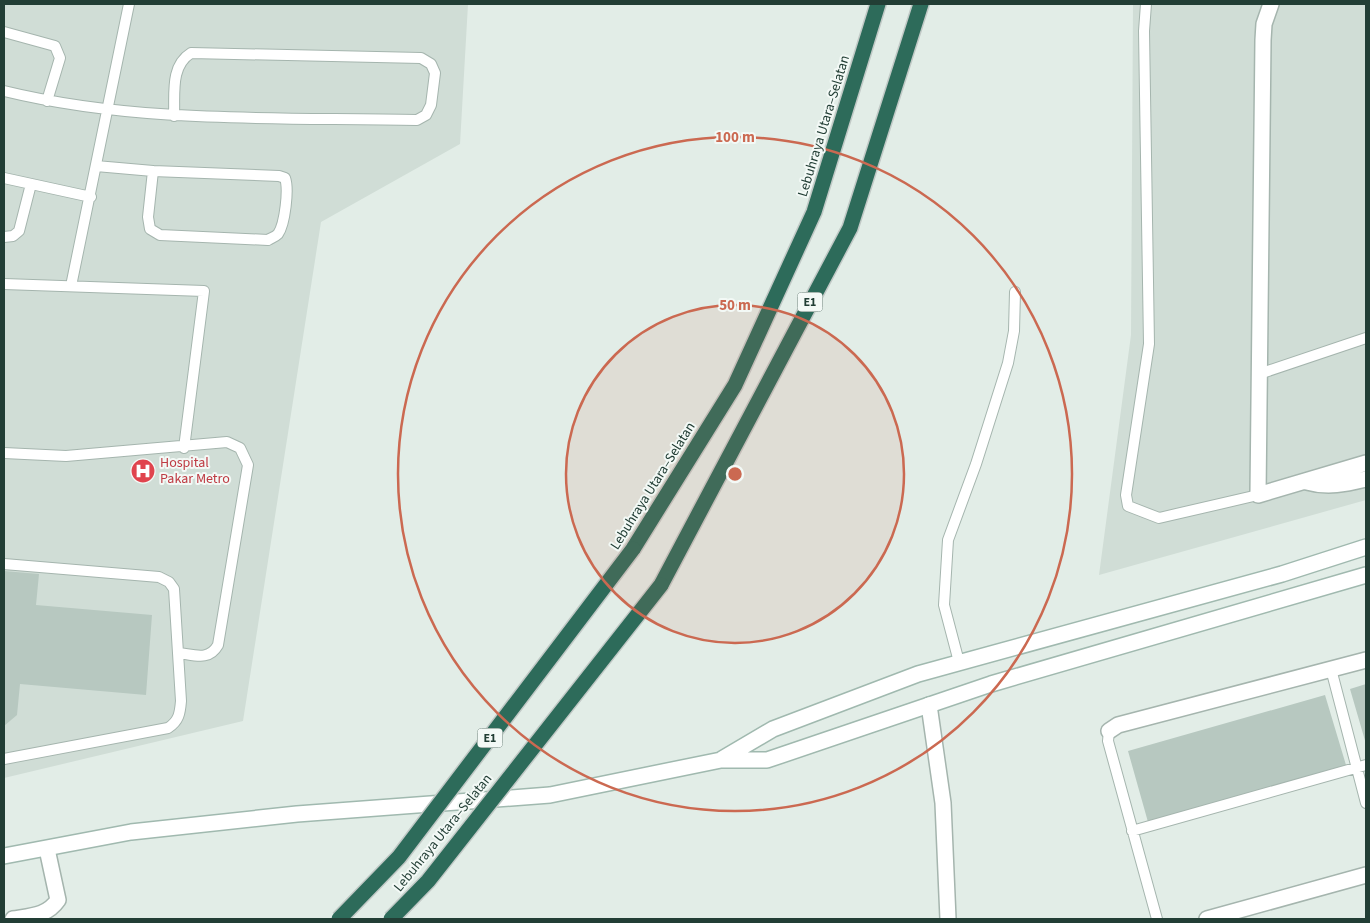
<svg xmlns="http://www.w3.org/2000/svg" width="1370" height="923" viewBox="0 0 1370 923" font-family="'Source Sans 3',sans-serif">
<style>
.built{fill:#d0ddd6}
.building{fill:#b7c8c0}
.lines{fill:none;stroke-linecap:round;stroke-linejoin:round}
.lane-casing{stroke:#a5b5ae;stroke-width:12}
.street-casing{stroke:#a5b5ae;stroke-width:18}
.secondary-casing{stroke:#a0b9af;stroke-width:18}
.highway-casing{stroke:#c1c9c6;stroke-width:18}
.lane{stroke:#fff;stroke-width:10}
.street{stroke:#fff;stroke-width:15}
.secondary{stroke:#fff;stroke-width:15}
.highway{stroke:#2d6b5a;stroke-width:15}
.highway-bridge-casing{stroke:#c1c9c6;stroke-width:18;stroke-linecap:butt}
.highway-bridge{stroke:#2d6b5a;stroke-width:15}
.ring{fill:none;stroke:#cb6951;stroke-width:2.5}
.labels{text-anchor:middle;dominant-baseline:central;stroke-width:4;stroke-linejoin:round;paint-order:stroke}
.shield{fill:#f3f9f6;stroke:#61766f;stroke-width:1}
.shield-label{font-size:12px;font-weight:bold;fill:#223e35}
.street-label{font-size:14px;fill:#223e35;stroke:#f3f9f6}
.health-label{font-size:14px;fill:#be3a42;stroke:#f3f9f6;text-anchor:start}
.centre{fill:#cb6951;stroke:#f3f9f6;stroke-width:2.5}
.ring-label{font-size:15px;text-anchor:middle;font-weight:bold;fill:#cb6951;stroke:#f3f9f6;stroke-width:4;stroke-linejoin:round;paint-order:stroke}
</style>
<rect width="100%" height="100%" fill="#e2ede7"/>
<path class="built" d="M4 4H468L460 144 321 222 243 721 4 778Z
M1133 4H1366V500L1099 575 1131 335Z"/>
<path class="building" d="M4 571 39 574 36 605 152 615 146 695 20 684 17 715 4 726Z
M1366 684V744L1350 689Z
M1325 695 1346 765 1148 822 1128 751Z"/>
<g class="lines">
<defs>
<path id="lane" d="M1146 4 1144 31 1149 344 1126 495 1128 506 1159 518 1258 495
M4 32 55 46 60 58 47 101
M4 91C139 124 279 117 417 120L426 115 431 105 435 73 431 64 421 58 191 53C170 66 175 94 174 116
M96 166 153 171 279 176 285 178C289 189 285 224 278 234 275 237 271 238 268 240L160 235 150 229 148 217 153 171
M4 178 91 197
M4 237 13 236 19 231 31 184
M4 284 204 291 184 448
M71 286 129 4
M1259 374 1366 338
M4 453 66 456 227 442 240 448 248 465 218 645C209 661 195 655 179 653
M4 564 159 577 169 582 174 589 181 701C180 713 179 721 168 728L4 759
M959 662 944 605 948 540 976 464 1008 363 1014 331 1015 292
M1331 669 1366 803
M1109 731 1108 741 1157 919
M1132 831 1366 765"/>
<path id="street" d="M1271 4 1264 24 1263 40 1258 495 1366 463
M1307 482C1328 488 1345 484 1366 479
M929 705 943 803 948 919
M1109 731 1118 725 1366 660
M13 919C31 916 47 916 58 900L47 849
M1207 919 1366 875"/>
<path id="secondary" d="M722 759 773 729 918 674 1282 574 1366 547
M4 856 131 832 297 814 550 795 721 760H767L991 684 1366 575"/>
<path id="highway" d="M633 549 735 385 814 212 878 4
M661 585 850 228 921 4"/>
</defs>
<use href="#lane" class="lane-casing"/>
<use href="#street" class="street-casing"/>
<use href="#secondary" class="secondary-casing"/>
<use href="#highway" class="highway-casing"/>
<use href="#lane" class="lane"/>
<use href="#street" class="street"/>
<use href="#secondary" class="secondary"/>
<use href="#highway" class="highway"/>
<defs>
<path id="highway-bridge" d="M339 919 399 857 633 549
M391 919 428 881 661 585"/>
</defs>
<use href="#highway-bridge" class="highway-bridge-casing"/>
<use href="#highway-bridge" class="highway-bridge"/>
</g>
<circle cx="735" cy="474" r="169" fill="#cb6951" fill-opacity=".12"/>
<g class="ring">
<circle cx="735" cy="474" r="169"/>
<circle cx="735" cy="474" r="337"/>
</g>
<defs>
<symbol id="hospital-disc" viewBox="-11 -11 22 22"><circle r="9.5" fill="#e0444e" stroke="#f3f9f6"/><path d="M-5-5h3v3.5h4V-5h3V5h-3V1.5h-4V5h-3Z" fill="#fff"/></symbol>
</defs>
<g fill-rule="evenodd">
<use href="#hospital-disc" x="129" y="457" width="28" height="28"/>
</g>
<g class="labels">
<g class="shield">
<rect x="797.5" y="292.5" width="25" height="19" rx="4"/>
<rect x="477.5" y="728.5" width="25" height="19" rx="4"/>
</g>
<g class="shield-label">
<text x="810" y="302">E1</text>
<text x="490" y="738">E1</text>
</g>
<g class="street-label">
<text transform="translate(824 126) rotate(-73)">Lebuhraya Utara–Selatan</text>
<text transform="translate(653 486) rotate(-58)">Lebuhraya Utara–Selatan</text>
<text transform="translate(443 833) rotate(-51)">Lebuhraya Utara–Selatan</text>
</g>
<g class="health-label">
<text x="160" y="463">Hospital<tspan x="160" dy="16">Pakar Metro</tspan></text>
</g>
</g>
<circle cx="735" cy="474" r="8" class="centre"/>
<g class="ring-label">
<text x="735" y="142">100 m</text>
<text x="735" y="310">50 m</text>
</g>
<rect width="1370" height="923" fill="none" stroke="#223e35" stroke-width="10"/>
</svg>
